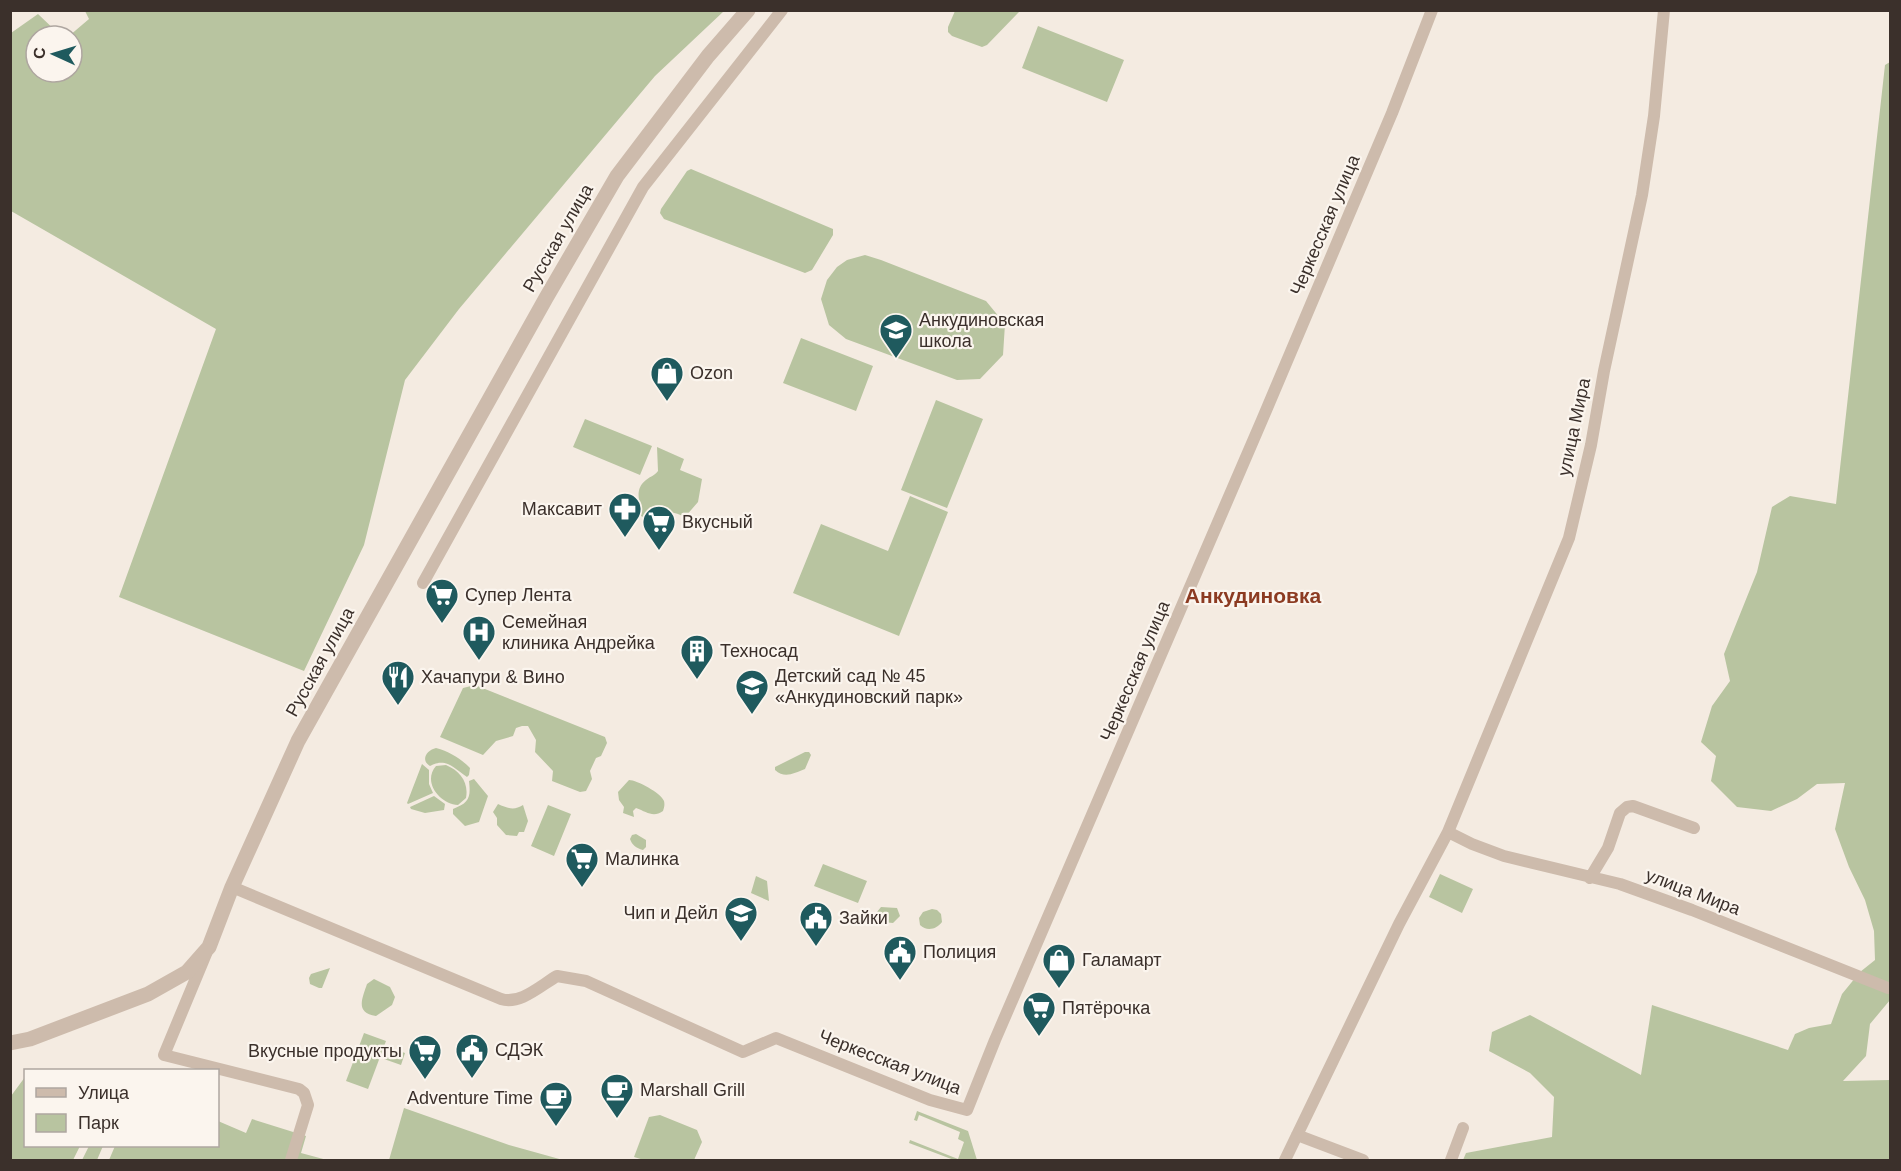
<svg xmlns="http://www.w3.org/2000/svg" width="1901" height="1171" viewBox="0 0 1901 1171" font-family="Arial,sans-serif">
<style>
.green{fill:#b8c4a0}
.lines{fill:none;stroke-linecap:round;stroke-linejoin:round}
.minor{stroke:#cdbbac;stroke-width:12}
.tertiary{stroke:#cdbbac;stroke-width:15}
.labels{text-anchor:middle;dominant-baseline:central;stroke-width:4.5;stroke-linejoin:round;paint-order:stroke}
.street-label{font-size:18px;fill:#3b302b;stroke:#fbf5ee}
.poi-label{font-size:18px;fill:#3b302b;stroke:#fbf5ee;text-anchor:start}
.quarter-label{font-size:21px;font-weight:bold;fill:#8c3b22;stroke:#fbf5ee}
</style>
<rect width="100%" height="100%" fill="#f4ebe1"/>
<path class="green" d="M85 11H724L655 76 459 309 405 380 364 545 304 671 119 597 216 329 11 211V33L38 14 61 36H36V72H72V36H69L89 19Z
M955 11V10L1020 11 987 45 982 47 952 36 948 32V27Z
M1038 26 1124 60 1107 102 1022 68Z
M1890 62V1000L1870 1024 1866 1056 1843 1081 1890 1080V1160H1463L1466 1153 1552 1137 1554 1097 1530 1073 1489 1051 1492 1032 1530 1015 1641 1075 1652 1005 1788 1050 1795 1034 1809 1028 1831 1024 1842 994 1860 972 1875 960 1874 931 1865 900 1849 867 1835 829 1845 783 1817 784 1797 799 1771 811 1737 807 1711 781 1716 756 1701 742 1712 706 1730 681 1724 654 1757 572 1772 507 1790 496 1836 504 1885 65Z
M691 169 833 229V235L812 270 805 273 664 219 660 213 661 209 687 171Z
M865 255 881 260 986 301 1005 324 1003 355 980 379 957 380 846 339 829 325 821 299 827 280 837 267 847 260Z
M801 338 873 366 856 411 783 383Z
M936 400 983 419 947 508 901 490Z
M585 419 652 446 640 475 573 447Z
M657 447 684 459 680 470 702 479 698 502 685 517C674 511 663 512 652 507L649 508 645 518 641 516C641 503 633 490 646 480 651 476 654 476 658 471Z
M910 496 948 512 899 636 793 593 821 524 888 551Z
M475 685 605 737 607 743 601 756 596 758 590 771 592 779 586 791 580 792 552 781 553 771 535 752 536 740 528 726H522L516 728 513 736 496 741 483 755 440 737 463 688Z
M436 748C450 752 460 758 470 768L469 775 467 777C454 768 446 757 430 766 420 760 427 750 436 748Z
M805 752H809L811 755 805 769C794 773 785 779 775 770V767Z
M422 764 429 770V784L433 793 408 804 407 803Z
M446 765C460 771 469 782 466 798L458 805C440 804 422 782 436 766Z
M474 779 488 796 479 822 465 826 453 814V809C469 803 471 798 469 781Z
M629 780C637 780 661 793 664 801 665 805 664 808 663 811 653 818 647 812 636 808L633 811 634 817 623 813 624 807 619 800 618 792Z
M434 796 445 804 444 810 425 813 411 809 410 807Z
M498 804C507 808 514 811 523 805L528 821 524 832H519L517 836 506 835 497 825V818L493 812Z
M548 805 571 814 554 856 531 846Z
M636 834 646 840V847L643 850C636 848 632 845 630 839L632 835Z
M823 864 867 881 858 903 814 886Z
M1440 874 1473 889 1462 913 1429 897Z
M756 876 767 881 769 901 751 893Z
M881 907 897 908 900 916 893 923 883 922 877 912Z
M932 909 937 910 941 914 942 922C937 929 927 932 920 925L919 918 923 912Z
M330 968 322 988H319L310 984 309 978 311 974Z
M374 979 390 987 395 997 392 1005 376 1016C355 1013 362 999 367 984Z
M364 1033 386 1041 368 1089 346 1081Z
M388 1047 405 1053 401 1065 384 1059Z
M25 1077 26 1146H80L73 1160H11V1096Z
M404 1108 509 1145 563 1160H389Z
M917 1111 968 1131 977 1160H954L909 1143 910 1140 958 1159 964 1142 958 1139 960 1132 919 1115 917 1121 914 1120Z
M660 1115 697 1130 702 1142 694 1160H644L634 1157 649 1117Z
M252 1119 306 1136 301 1153 327 1160H109L115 1146H218V1121L246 1133Z
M89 1146H103L97 1160H82Z"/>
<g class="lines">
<path class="minor" d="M423 583 643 187 782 10
M1448 832 1472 844 1504 856 1620 884 1692 910 1888 988
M1590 878 1608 848 1620 813 1627 807 1633 806 1694 828
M232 887 501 999C520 1005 540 986 557 976L586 981 743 1052 776 1038 930 1100 967 1110 995 1040 1262 420 1392 113 1432 10
M206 954 164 1055 299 1089 304 1093 308 1105 291 1160
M1297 1135 1363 1160
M1285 1160 1399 924 1448 832 1569 538 1591 445 1604 371 1642 195 1654 116 1664 10
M1451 1160 1463 1128"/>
<path class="tertiary" d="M10 1043 30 1039 148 994 187 972 209 947 232 887 298 741 546 298 617 176 708 56 748 10"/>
</g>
<defs>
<symbol id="school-pin" viewBox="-11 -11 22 30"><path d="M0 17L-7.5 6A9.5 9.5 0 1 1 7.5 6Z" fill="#1f5a5e" stroke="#fbf5ee"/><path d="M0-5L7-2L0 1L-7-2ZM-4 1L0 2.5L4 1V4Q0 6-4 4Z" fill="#fff"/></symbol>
<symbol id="shop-pin" viewBox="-11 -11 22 30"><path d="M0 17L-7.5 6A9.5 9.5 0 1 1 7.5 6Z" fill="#1f5a5e" stroke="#fbf5ee"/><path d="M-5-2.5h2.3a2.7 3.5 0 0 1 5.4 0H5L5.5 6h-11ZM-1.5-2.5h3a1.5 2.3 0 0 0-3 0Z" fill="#fff"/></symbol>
<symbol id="pharmacy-pin" viewBox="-11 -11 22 30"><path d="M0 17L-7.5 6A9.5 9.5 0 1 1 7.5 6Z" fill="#1f5a5e" stroke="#fbf5ee"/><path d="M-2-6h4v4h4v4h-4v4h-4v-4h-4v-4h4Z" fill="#fff"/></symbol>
<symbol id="supermarket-pin" viewBox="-11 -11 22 30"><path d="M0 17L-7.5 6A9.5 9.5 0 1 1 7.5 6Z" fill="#1f5a5e" stroke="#fbf5ee"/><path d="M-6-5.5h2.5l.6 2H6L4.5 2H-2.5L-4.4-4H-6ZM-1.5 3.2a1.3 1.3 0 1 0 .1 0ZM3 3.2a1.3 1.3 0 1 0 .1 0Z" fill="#fff"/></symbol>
<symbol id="hospital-pin" viewBox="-11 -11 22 30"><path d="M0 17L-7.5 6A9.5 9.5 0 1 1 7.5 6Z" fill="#1f5a5e" stroke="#fbf5ee"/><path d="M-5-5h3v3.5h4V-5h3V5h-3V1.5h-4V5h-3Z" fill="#fff"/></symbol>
<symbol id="building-pin" viewBox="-11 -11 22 30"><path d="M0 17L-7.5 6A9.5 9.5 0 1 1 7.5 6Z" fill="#1f5a5e" stroke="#fbf5ee"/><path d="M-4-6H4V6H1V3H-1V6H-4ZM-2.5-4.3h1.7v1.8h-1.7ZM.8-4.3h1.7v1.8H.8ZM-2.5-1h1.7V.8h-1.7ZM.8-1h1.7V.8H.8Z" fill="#fff"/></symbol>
<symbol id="restaurant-pin" viewBox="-11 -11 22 30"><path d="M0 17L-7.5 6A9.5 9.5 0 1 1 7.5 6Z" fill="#1f5a5e" stroke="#fbf5ee"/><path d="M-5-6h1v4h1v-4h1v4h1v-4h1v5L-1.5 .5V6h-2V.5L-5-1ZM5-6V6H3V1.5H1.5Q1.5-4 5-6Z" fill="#fff"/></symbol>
<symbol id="civic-pin" viewBox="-11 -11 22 30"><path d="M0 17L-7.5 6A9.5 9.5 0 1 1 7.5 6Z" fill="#1f5a5e" stroke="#fbf5ee"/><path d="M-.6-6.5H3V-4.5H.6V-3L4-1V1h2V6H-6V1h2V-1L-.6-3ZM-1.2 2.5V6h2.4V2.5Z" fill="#fff"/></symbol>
<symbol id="cafe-pin" viewBox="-11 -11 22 30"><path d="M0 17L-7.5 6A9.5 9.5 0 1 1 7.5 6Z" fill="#1f5a5e" stroke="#fbf5ee"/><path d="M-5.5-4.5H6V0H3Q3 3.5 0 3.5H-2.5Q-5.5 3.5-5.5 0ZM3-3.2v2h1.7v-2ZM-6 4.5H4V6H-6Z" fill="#fff"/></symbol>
</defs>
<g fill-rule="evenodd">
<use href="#school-pin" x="877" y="311" width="38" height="52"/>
<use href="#shop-pin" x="648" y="354" width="38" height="52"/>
<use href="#pharmacy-pin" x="606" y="490" width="38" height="52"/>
<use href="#supermarket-pin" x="640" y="503" width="38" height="52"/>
<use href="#supermarket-pin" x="423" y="576" width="38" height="52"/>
<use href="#hospital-pin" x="460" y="613" width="38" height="52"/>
<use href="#building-pin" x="678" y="632" width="38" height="52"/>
<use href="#restaurant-pin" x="379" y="658" width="38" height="52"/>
<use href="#school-pin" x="733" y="667" width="38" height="52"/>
<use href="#supermarket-pin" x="563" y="840" width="38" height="52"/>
<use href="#school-pin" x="722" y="894" width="38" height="52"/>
<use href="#civic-pin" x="797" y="899" width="38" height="52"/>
<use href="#civic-pin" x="881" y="933" width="38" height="52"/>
<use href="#shop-pin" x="1040" y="941" width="38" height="52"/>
<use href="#supermarket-pin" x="1020" y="989" width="38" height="52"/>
<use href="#civic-pin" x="453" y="1031" width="38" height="52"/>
<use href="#supermarket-pin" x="406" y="1032" width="38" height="52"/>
<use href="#cafe-pin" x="598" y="1071" width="38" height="52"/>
<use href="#cafe-pin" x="537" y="1079" width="38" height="52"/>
</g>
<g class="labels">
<g class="street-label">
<text transform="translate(1325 225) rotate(-67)">Черкесская улица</text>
<text transform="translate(558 238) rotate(-60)">Русская улица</text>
<text transform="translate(1574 427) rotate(-78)">улица Мира</text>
<text transform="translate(320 662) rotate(-61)">Русская улица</text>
<text transform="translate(1135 671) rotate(-67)">Черкесская улица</text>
<text transform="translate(1693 892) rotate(21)">улица Мира</text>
<text transform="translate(890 1062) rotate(21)">Черкесская улица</text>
</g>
<g class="poi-label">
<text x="919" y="320">Анкудиновская<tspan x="919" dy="21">школа</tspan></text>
<text x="690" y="373">Ozon</text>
<text x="602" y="509" text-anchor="end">Максавит</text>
<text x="682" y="522">Вкусный</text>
<text x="465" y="595">Супер Лента</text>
<text x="502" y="622">Семейная<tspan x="502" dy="21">клиника Андрейка</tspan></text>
<text x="720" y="651">Техносад</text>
<text x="775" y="676">Детский сад № 45<tspan x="775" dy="21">«Анкудиновский парк»</tspan></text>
<text x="421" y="677">Хачапури &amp; Вино</text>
<text x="605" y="859">Малинка</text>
<text x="718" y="913" text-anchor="end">Чип и Дейл</text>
<text x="839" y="918">Зайки</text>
<text x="923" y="952">Полиция</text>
<text x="1082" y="960">Галамарт</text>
<text x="1062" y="1008">Пятёрочка</text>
<text x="495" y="1050">СДЭК</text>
<text x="402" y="1051" text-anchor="end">Вкусные продукты</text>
<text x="640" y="1090">Marshall Grill</text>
<text x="533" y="1098" text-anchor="end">Adventure Time</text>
</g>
<g class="quarter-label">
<text x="1253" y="595">Анкудиновка</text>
</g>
</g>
<rect width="1901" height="1171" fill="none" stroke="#3b302b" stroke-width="24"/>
<rect x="24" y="1069" width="195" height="78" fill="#fbf5ee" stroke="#aea6a0" stroke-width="1.5"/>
<rect x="36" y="1088" width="30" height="9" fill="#cdbbac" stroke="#aea6a0" stroke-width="1.5"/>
<text x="78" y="1099" font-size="18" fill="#3b302b">Улица</text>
<rect x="36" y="1114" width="30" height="18" fill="#b8c4a0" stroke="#aea6a0" stroke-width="1.5"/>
<text x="78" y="1129" font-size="18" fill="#3b302b">Парк</text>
<g transform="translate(54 54) rotate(274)"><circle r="28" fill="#fbf5ee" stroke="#aea6a0" stroke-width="1.5"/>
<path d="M0-4.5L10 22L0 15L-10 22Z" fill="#1f5a5e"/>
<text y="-9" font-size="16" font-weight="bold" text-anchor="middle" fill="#3b302b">С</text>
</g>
</svg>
